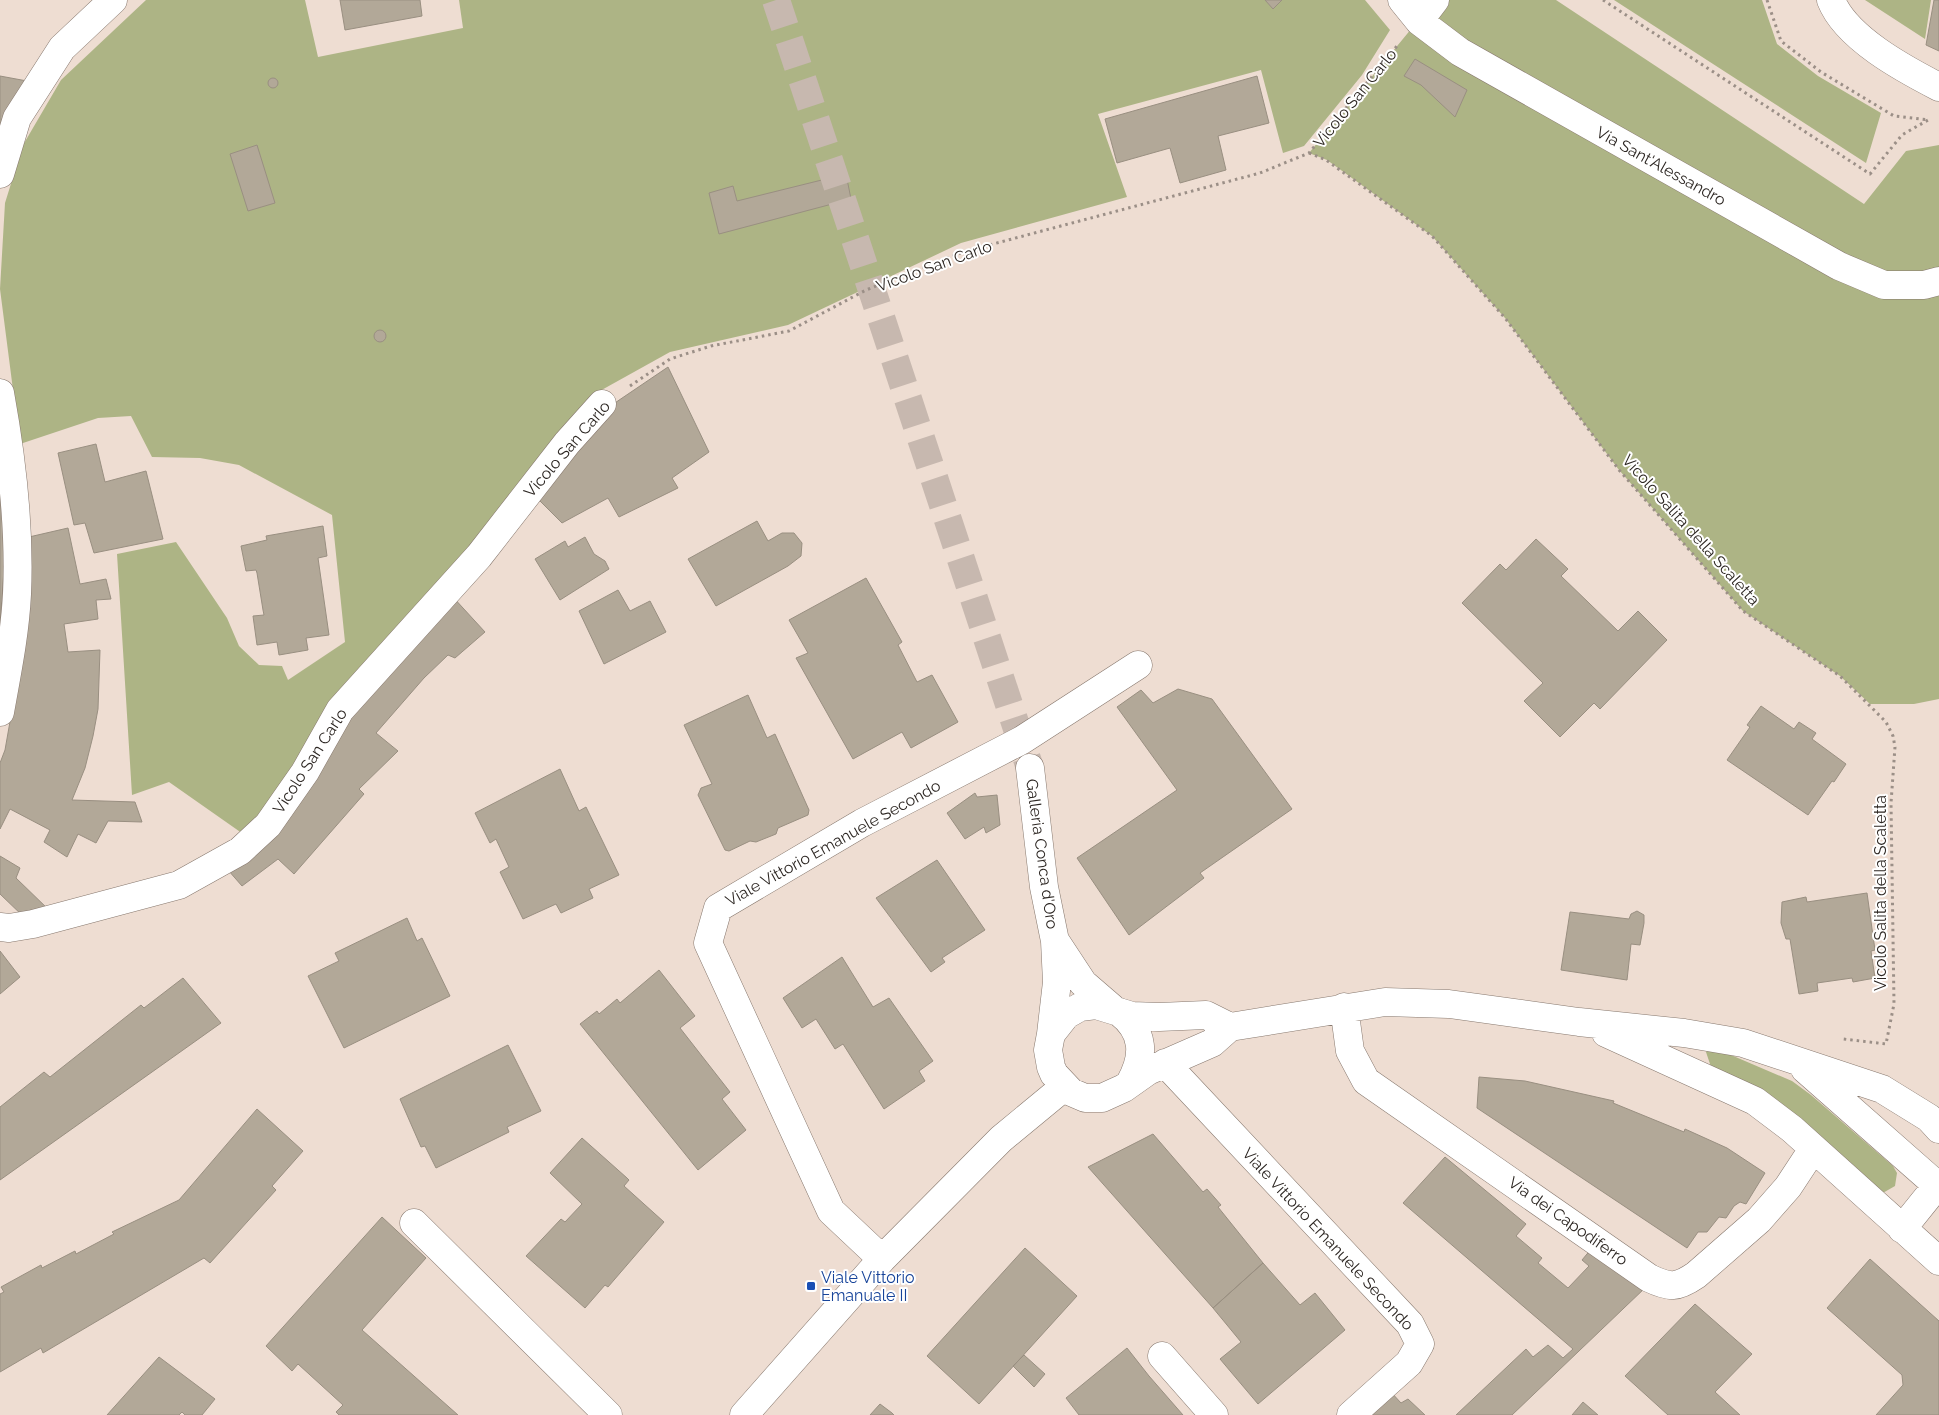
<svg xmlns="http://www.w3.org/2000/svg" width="1939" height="1415" viewBox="0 0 1939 1415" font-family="Raleway,sans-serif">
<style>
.green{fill:#adb485}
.building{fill:#b2a898;stroke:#998f81}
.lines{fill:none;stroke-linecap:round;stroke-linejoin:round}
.minor-tunnel{stroke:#c7b8af;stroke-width:28;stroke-dasharray:28 14;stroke-linecap:butt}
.minor-casing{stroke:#87786e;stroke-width:29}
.path{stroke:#9b8f87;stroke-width:3;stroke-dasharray:2.5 4;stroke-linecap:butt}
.minor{stroke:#fff;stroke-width:28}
.transit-dot{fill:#1a4fb4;stroke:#fff;stroke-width:2}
.labels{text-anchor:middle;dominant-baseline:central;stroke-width:4;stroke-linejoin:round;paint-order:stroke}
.street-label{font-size:16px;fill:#2c2622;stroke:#fff}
.transit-label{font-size:16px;fill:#164399;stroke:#fff;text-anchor:start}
</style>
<rect width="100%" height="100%" fill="#eeddd2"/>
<path class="green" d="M146 0H305L318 57 463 28 459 0H1365L1390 30 1362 75 1304 146 1283 153 1261 70 1098 114 1127 197 961 243 788 325 670 352 598 392 246 836 169 782 132 795 117 554 176 542 227 618 239 646 259 665 282 666 288 680 345 642 332 515 239 465 200 458 152 457 131 416 98 418 20 444 0 289 5 203 23 145 61 80Z
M1435 0H1556L1864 204 1906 151 1939 145V699L1914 704H1870L1840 676 1743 611 1619 470 1505 318 1432 236 1327 160 1309 153Z
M1614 0H1762L1777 44 1818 76 1881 113 1866 163Z
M1865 0H1931L1925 39Z
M1717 1049 1792 1081 1811 1095 1893 1166 1897 1173 1895 1186 1881 1194 1712 1070 1706 1052 1708 1050Z"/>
<path class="building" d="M340 0H420L422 16 345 30Z
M1265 0H1282L1273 9Z
M1934 0H1939V51L1926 45Z
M1415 59 1467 90 1455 117 1421 85 1404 76Z
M0 76 27 81 0 127Z
M1257 76 1269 123 1218 136 1226 170 1180 183 1170 148 1117 163 1105 119Z
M268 83a5 5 0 1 1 10 0a5 5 0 1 1-10 0Z
M257 145 275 203 248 211 230 154Z
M846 174 851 199 719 234 709 193 733 186 737 201Z
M374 336a6 6 0 1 1 12 0a6 6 0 1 1-12 0Z
M668 367 709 452 672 478 678 488 619 517 608 498 562 523 534 495 603 411Z
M96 444 105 482 146 471 163 539 94 553 85 523 74 525 58 453Z
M0 482 6 543 0 624Z
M757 521 768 541 782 533H794L802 543 801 556 788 566 716 606 688 559Z
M323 526 327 556 318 558 329 635 306 638 308 650 279 655 277 642 257 645 253 616 264 615 263 610 257 573 256 570 246 571 241 546 267 540 266 536Z
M68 528 80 584 106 579 111 599 96 600 98 619 64 624 68 652 100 650 98 709 93 736 85 768 72 800 135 802 142 822 108 821 96 843 78 834 67 857 44 842 50 830 10 809 0 829V763L5 750 11 716 29 537Z
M585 537 594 554 605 561 609 569 560 600 535 559 565 541 568 547Z
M1536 539 1568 569 1561 576 1618 631 1638 611 1667 640 1600 709 1594 703 1560 737 1524 701 1543 683 1462 603 1500 564 1506 570Z
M866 578 902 642 898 645 917 682 932 675 958 722 911 748 902 732 853 759 796 658 808 653 789 620Z
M618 590 630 611 650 601 666 632 604 664 579 611Z
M452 596 485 632 455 658 448 655 424 678 376 733 398 751 359 789 364 794 294 874 278 859 242 886 228 870 416 634Z
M1178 689 1212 699 1292 809 1200 873 1204 878 1129 935 1077 858 1177 790 1117 707 1141 690 1153 703Z
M748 695 767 738 775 734 809 810 808 815 778 828 776 834 756 842 750 841 729 851 725 850 698 795 701 788 712 784 684 725Z
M1761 706 1794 729 1799 722 1816 733 1812 739 1846 764 1834 782 1832 781 1808 815 1727 760 1750 727 1747 725Z
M560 769 579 811 586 807 619 875 589 889 593 898 561 913 556 904 523 919 500 872 509 867 496 839 490 843 475 813Z
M975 793 977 797 997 795 1000 825 986 833 984 827 965 839 947 813Z
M0 856 20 868 16 878 50 911 25 918 0 894Z
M937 860 985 930 945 956 942 958 945 962 931 972 876 898Z
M1867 893 1875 950 1871 951 1875 978 1853 982 1852 978 1817 983 1818 991 1799 994 1790 939H1786L1781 923 1782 902 1806 897 1807 902Z
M1637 911 1644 915V923L1640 945 1631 944 1627 980 1561 970 1570 912 1629 919 1631 914Z
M407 918 417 941 422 938 450 996 344 1048 308 976 339 961 335 953Z
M0 951 20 977 0 994Z
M842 957 873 1007 889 998 933 1061 919 1071 925 1081 884 1109 843 1044 835 1049 816 1019 802 1028 783 998Z
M659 970 695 1016 680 1028 730 1092 722 1099 746 1130 698 1170 580 1024 597 1011 599 1014 617 999 620 1003Z
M183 978 221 1023 0 1180V1107L44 1072 50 1077 141 1005 144 1008Z
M508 1045 541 1111 507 1127 509 1132 436 1168 425 1146 421 1147 400 1099Z
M1479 1077 1525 1081 1614 1101 1613 1103 1684 1132 1685 1129 1727 1148 1765 1173 1746 1204 1740 1202 1734 1206 1726 1218 1719 1217 1707 1232H1698L1687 1248 1477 1108Z
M257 1109 303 1151 272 1186 276 1190 210 1263 204 1258 43 1353 41 1348 0 1372V1294L4 1292 1 1287 41 1265 42 1268 75 1251 76 1254 114 1234 112 1232 179 1200Z
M1153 1134 1203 1192 1207 1189 1221 1205 1218 1207 1263 1263 1213 1308 1088 1167Z
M582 1138 627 1178 629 1180 624 1186 664 1222 608 1287 605 1285 585 1308 526 1256 561 1219 565 1222 582 1204 550 1173Z
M1445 1157 1526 1224 1516 1236 1542 1258 1538 1263 1568 1288 1589 1266 1582 1260 1592 1248 1646 1287 1512 1415H1456L1526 1349 1533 1357 1548 1345 1563 1358 1573 1349 1403 1203Z
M382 1217 426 1258 362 1330 458 1415H339L336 1412 343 1405 298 1364 292 1371 266 1346Z
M1025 1248 1077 1296 979 1404 927 1356Z
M1870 1259 1939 1321V1415H1876L1903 1385 1902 1375 1827 1308Z
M1263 1263 1300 1305 1315 1293 1345 1330 1258 1404 1220 1359 1241 1342 1213 1308Z
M1695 1304 1752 1354 1715 1392 1740 1415H1668L1625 1376Z
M1127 1348 1149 1376 1183 1415H1079L1066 1398Z
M1024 1355 1045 1374 1034 1387 1013 1366Z
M159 1357 215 1399 202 1415H185L182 1412 179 1415H107Z
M1390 1391 1401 1403 1408 1399 1425 1415H1363Z
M1583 1402 1598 1415H1572Z
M880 1404 892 1413 894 1415H870Z"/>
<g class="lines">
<path class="minor-tunnel" d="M776 0 1030 768"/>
<defs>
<path id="minor" d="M1402 0 1419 21 1460 52 1839 266 1884 285H1924L1939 281
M1831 0C1846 38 1904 69 1939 87
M1419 21 1435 0
M0 174 17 118 62 48 113 0
M0 393C12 459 20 527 17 594 15 634 7 673 0 712
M1030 768 1044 887 1055 941 1057 982 1051 1034
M0 927 9 928 33 924 179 885 240 851 268 825 305 772 340 710 479 556 567 443 602 404
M1056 942 1083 983 1112 1008
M1344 1007 1350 1051 1366 1081 1649 1278C1670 1288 1677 1288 1696 1275L1759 1220 1788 1187 1813 1149
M1119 1012C1145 1032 1145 1056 1130 1083
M1230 1027 1206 1015 1159 1017 1132 1016 1096 1005 1080 1007 1066 1015 1051 1034 1048 1050 1051 1067 1054 1074 1071 1092 1085 1098H1102L1124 1088 1148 1071 1212 1043 1230 1027 1385 1002 1449 1004 1579 1022 1684 1033 1743 1043 1882 1089 1929 1118 1939 1129
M1606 1033 1755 1101 1792 1129 1939 1261
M1165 1063 1410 1324 1420 1344 1409 1363 1351 1415
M1805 1069 1939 1187
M414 1223 608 1415
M1902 1229 1939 1183
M882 1259 831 1211 708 943 718 908 862 823 1022 740 1138 665
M1162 1356 1214 1415
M744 1415 882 1259 1001 1139 1064 1087"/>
</defs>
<use href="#minor" class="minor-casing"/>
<path class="path" d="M1603 0 1870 174 1902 135 1928 120
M1767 0 1781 41 1821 72 1894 116 1929 120
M1309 153 1326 160 1432 236 1505 318 1619 470 1743 611 1840 676 1886 722 1893 736 1895 747 1891 803 1894 1004 1886 1044 1843 1039
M630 386 670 359 711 346 789 331 866 290 963 252 1260 173 1309 153 1397 46"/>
<use href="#minor" class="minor"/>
</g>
<rect class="transit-dot" x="806" y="1281" width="10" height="10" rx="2.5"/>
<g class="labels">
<g class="street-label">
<text transform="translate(1355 98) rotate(-51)">Vicolo San Carlo</text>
<text transform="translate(1661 166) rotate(29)">Via Sant'Alessandro</text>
<text transform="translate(934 266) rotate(-20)">Vicolo San Carlo</text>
<text transform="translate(567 449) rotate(-49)">Vicolo San Carlo</text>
<text transform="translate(1691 530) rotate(48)">Vicolo Salita della Scaletta</text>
<text transform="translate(310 761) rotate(-57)">Vicolo San Carlo</text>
<text transform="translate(833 843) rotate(-29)">Viale Vittorio Emanuele Secondo</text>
<text transform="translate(1042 854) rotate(82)">Galleria Conca d'Oro</text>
<text transform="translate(1880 893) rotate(-90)">Vicolo Salita della Scaletta</text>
<text transform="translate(1568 1221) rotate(35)">Via dei Capodiferro</text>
<text transform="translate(1328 1239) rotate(47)">Viale Vittorio Emanuele Secondo</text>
</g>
<g class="transit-label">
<text x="821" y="1277">Viale Vittorio<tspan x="821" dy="18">Emanuale II</tspan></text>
</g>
</g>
</svg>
